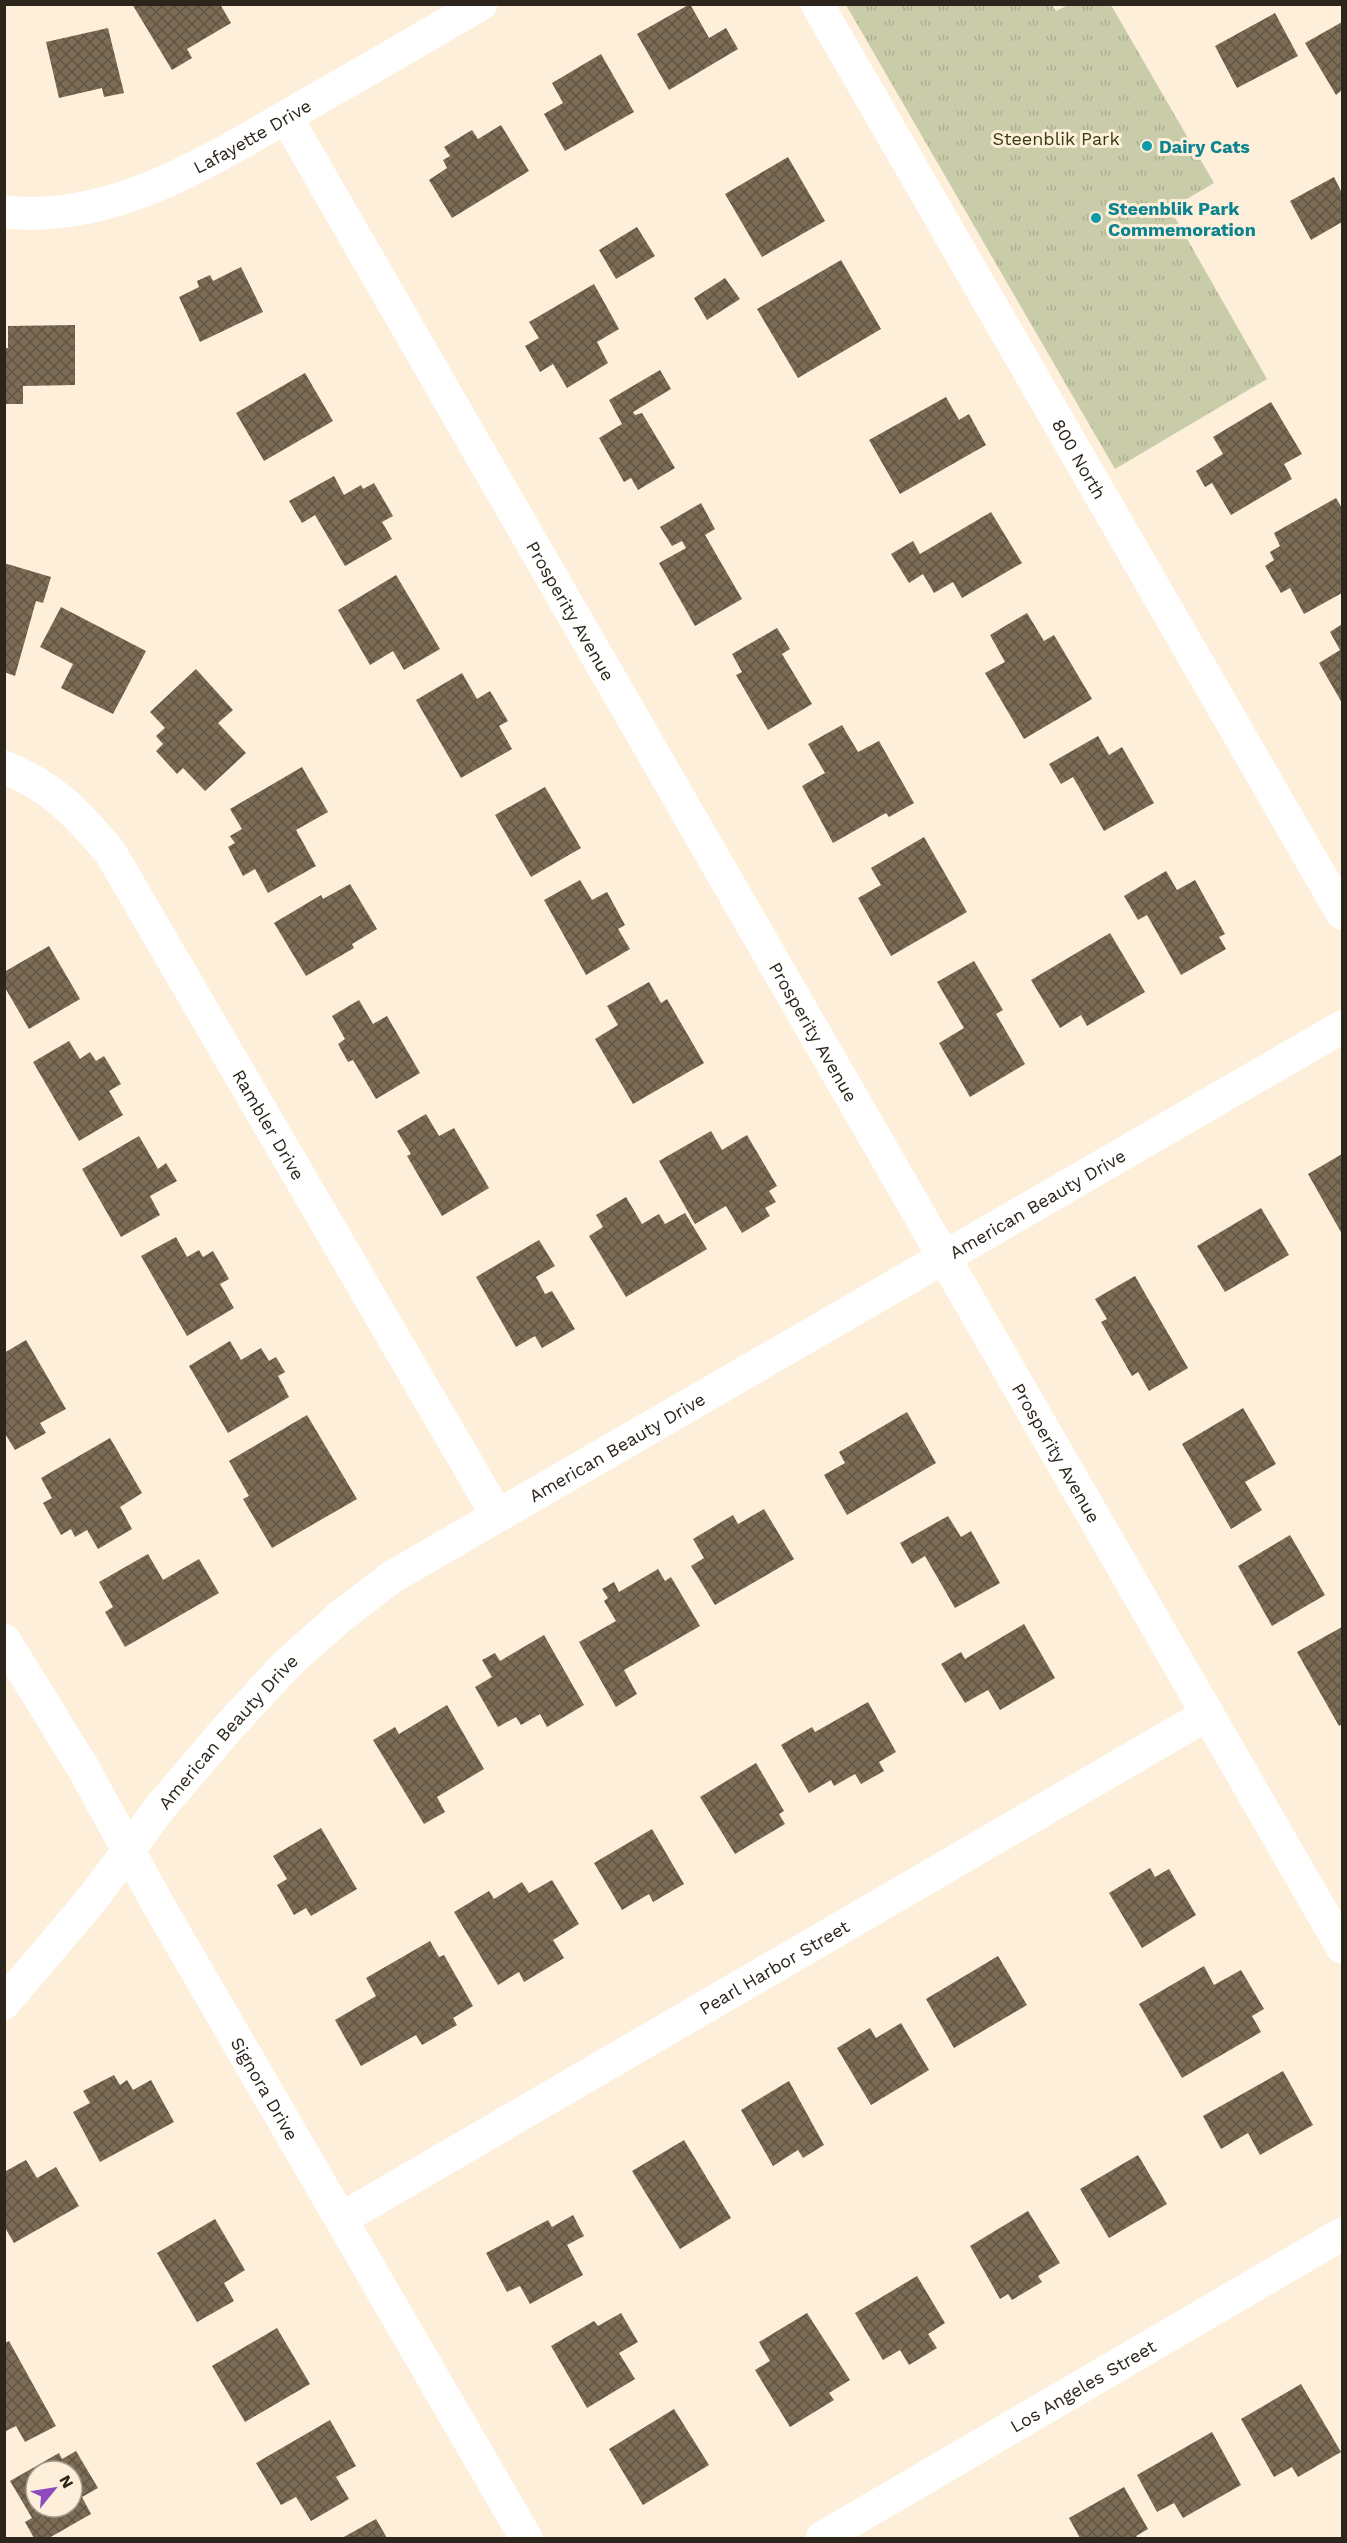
<svg xmlns="http://www.w3.org/2000/svg" width="1347" height="2543" viewBox="0 0 1347 2543" font-family="'Work Sans',sans-serif">
<style>
.park{fill:url(#park-tufts)}
.building{fill:url(#building-cross-hatch);fill-rule:evenodd}
.lines{fill:none;stroke-linecap:round;stroke-linejoin:round}
.minor{stroke:#fff;stroke-width:33}
.culture-dot{fill:#0f9aa8;stroke:#feefda;stroke-width:2}
.labels{text-anchor:middle;dominant-baseline:central;stroke-width:6;stroke-linejoin:round;paint-order:stroke}
.street-label{font-size:18px;fill:#2c251b;stroke:#feefda}
.park-label{font-size:18px;fill:#383a10;stroke:#feefda}
.culture-label{font-size:18px;font-weight:bold;fill:#0d838f;stroke:#feefda;text-anchor:start}
</style>
<defs>
<pattern id="park-tufts" width="24" height="20" patternUnits="userSpaceOnUse" patternTransform="scale(1.5)"><rect width="24" height="20" fill="#c8cca9"/><path d="M3 7l-1-3M5 7V3M7 7l1-3M15 17l-1-3M17 17v-4M19 17l1-3" fill="none" stroke="#acaf91"/></pattern>
<pattern id="building-cross-hatch" width="8" height="8" patternUnits="userSpaceOnUse" patternTransform="scale(1.5)"><rect width="8" height="8" fill="#7c6c55"/><path d="M0 0l8 8M0 8l8-8" fill="none" stroke="#605442"/></pattern>
</defs>
<rect width="100%" height="100%" fill="#feefda"/>
<path class="park" d="M1052 5 1056 11 1068 5H1111L1214 183 1170 209 1267 379 1115 469 846 5Z"/>
<path class="building" d="M132 4H220L231 23 187 49 192 58 172 70Z
M690 4 709 38 726 28 738 49 669 90 637 34Z
M1275 13 1298 56 1237 88 1215 46Z
M1342 22V90L1336 95 1305 43Z
M108 28 124 93 104 97 102 88 59 98 46 42Z
M601 54 634 112 565 151 544 114 563 103 552 83Z
M501 125 529 171 452 218 429 180 447 168 443 160 450 156 444 147 472 130 478 139Z
M788 157 825 221 762 257 725 194Z
M1334 177 1342 193V222L1311 240 1290 201Z
M637 227 655 256 616 279 599 250Z
M841 260 881 329 798 378 757 309Z
M241 267 263 312 200 342 179 297 199 287 197 281 210 275 213 281Z
M725 278 740 299 707 320 694 298Z
M594 284 619 329 597 342 608 363 567 388 553 364 540 372 525 346 539 338 529 322Z
M75 325V385L23 386V404H4V348H8V326Z
M660 370 671 389 633 412 635 415 642 413 675 468 638 490 631 478 624 482 599 438 622 424 609 400Z
M305 373 333 421 264 461 236 413Z
M946 397 959 420 969 414 986 445 900 494 869 440Z
M1271 402 1302 454 1284 464 1292 479 1231 515 1212 483 1205 487 1196 471 1223 454 1213 437Z
M334 476 344 495 361 485 363 489 374 483 393 516 382 522 392 539 345 566 315 515 302 523 289 501Z
M1336 498 1342 508V593L1304 614 1290 588 1281 593 1265 566 1274 560 1270 552 1280 546 1274 533Z
M701 503 715 529 705 535 742 599 695 626 659 563 686 548 682 541 672 546 660 527Z
M991 512 1022 563 962 598 953 582 934 593 923 574 909 583 891 554 913 541 920 554Z
M4 563 51 577 43 603 36 601 15 676 4 672Z
M396 575 440 649 404 670 393 651 370 665 338 610Z
M61 607 146 651 113 714 61 688 73 664 40 647Z
M1027 613 1044 641 1054 635 1092 699 1024 739 985 673 1005 662 990 635Z
M1342 624V703L1319 663 1340 650 1330 632Z
M777 628 790 649 782 654 812 704 768 730 736 675 742 672 732 654Z
M196 669 233 710 218 723 246 753 205 791 183 768 177 774 156 751 163 744 156 736 165 728 150 712Z
M462 673 477 699 490 691 508 721 499 726 512 749 461 778 416 700Z
M842 725 858 752 879 741 914 803 889 817 886 813 833 843 802 786 825 773 808 744Z
M1098 736 1109 755 1122 747 1154 803 1104 831 1073 777 1061 784 1049 764Z
M302 767 328 812 296 830 316 866 268 893 255 869 243 876 228 847 235 843 230 836 242 829 230 809Z
M545 787 581 848 531 877 495 815Z
M924 837 967 912 891 956 858 898 881 885 871 868Z
M1166 871 1177 890 1195 880 1225 934 1219 937 1226 949 1181 975 1147 915 1138 920 1124 896Z
M580 880 592 900 607 892 625 925 618 929 630 949 586 975 544 900Z
M350 884 377 929 352 944 354 948 306 976 274 923 321 895 323 899Z
M1110 933 1145 992 1087 1026 1081 1015 1060 1028 1031 980Z
M49 946 80 999 29 1029 4 986V972Z
M974 961 1003 1010 996 1014 1025 1064 970 1097 939 1043 964 1028 937 982Z
M649 982 661 1003 667 999 704 1063 633 1104 595 1039 618 1025 607 1006Z
M359 1000 373 1024 387 1016 420 1073 376 1099 353 1060 348 1062 338 1044 345 1039 332 1016Z
M69 1041 80 1059 90 1052 96 1061 104 1056 121 1084 109 1091 123 1115 79 1141 33 1062Z
M426 1114 439 1136 454 1128 489 1188 442 1216 407 1156 411 1154 397 1131Z
M711 1131 722 1150 747 1135 777 1186 769 1191 776 1202 765 1208 770 1216 742 1233 726 1206 695 1224 659 1161Z
M139 1136 158 1169 166 1163 177 1181 150 1196 160 1215 121 1237 82 1169Z
M1342 1154V1234L1308 1174Z
M626 1197 642 1224 659 1214 665 1224 685 1213 707 1249 626 1297 589 1236 603 1227 596 1215Z
M1261 1208 1289 1255 1225 1292 1197 1246Z
M176 1237 187 1257 199 1250 203 1257 213 1251 229 1279 220 1284 234 1308 187 1336 141 1256Z
M539 1240 555 1266 536 1277 545 1294 552 1291 575 1329 542 1348 535 1336 516 1347 476 1277Z
M1135 1276 1188 1368 1149 1391 1138 1372 1132 1376 1101 1322 1107 1319 1095 1299Z
M26 1340 66 1409 40 1423 46 1433 15 1450 4 1432V1353Z
M230 1341 241 1360 261 1348 269 1361 276 1357 285 1372 278 1376 289 1397 228 1433 189 1366Z
M1243 1408 1276 1464 1245 1482 1262 1510 1231 1529 1182 1444Z
M907 1412 936 1463 847 1515 824 1475 845 1463 839 1452Z
M307 1415 357 1499 272 1548 243 1499 249 1496 229 1461Z
M110 1438 142 1493 120 1507 132 1529 98 1549 87 1530 75 1537 71 1529 61 1535 43 1503 52 1498 41 1478Z
M764 1509 794 1559 715 1605 691 1566 704 1558 693 1539 733 1515 738 1524Z
M948 1516 961 1537 971 1531 1000 1583 955 1608 925 1556 912 1564 900 1543Z
M1290 1535 1325 1595 1272 1626 1238 1566Z
M148 1554 163 1580 199 1559 219 1593 125 1647 105 1612 113 1607 99 1582Z
M658 1569 665 1581 671 1577 700 1626 624 1670 637 1694 616 1707 579 1642 616 1621 604 1601 608 1598 602 1589 614 1582 619 1592Z
M1024 1624 1055 1678 1000 1710 988 1690 965 1703 941 1664 961 1652 965 1659Z
M1342 1627V1724L1339 1726 1297 1652Z
M544 1635 584 1705 547 1727 540 1714 521 1725 516 1717 498 1727 475 1687 492 1677 482 1660 495 1653 500 1661Z
M868 1702 896 1752 879 1762 884 1771 861 1784 855 1774 834 1786 831 1780 809 1793 781 1745 812 1727 815 1732Z
M447 1705 484 1769 437 1797 445 1812 424 1824 373 1740 395 1727 399 1734Z
M756 1763 784 1811 779 1814 785 1824 735 1854 700 1797Z
M321 1828 357 1889 311 1916 306 1908 294 1915 277 1885 287 1879 273 1856Z
M652 1829 684 1884 653 1902 649 1894 622 1910 594 1863Z
M1150 1868 1155 1877 1169 1869 1196 1915 1142 1948 1109 1893Z
M552 1880 579 1924 553 1940 564 1958 524 1982 519 1972 498 1985 454 1912 489 1891 494 1899 522 1882 529 1893Z
M430 1941 439 1957 444 1955 473 2006 453 2018 457 2025 422 2045 416 2035 361 2066 335 2020 376 1996 366 1978Z
M998 1956 1027 2005 954 2048 926 1999Z
M1204 1966 1214 1985 1241 1970 1264 2009 1252 2016 1261 2032 1182 2078 1139 2004Z
M901 2023 929 2070 871 2105 837 2048 870 2028 876 2038Z
M1283 2071 1313 2125 1260 2155 1248 2133 1221 2149 1203 2116Z
M114 2075 120 2085 127 2080 133 2090 151 2080 174 2122 100 2162 73 2112 90 2103 83 2091Z
M789 2081 824 2145 803 2158 798 2150 773 2166 741 2110Z
M684 2140 731 2218 680 2249 632 2171Z
M1138 2155 1167 2204 1109 2238 1080 2189Z
M26 2160 37 2178 56 2167 79 2206 14 2243 4 2226V2172Z
M1028 2211 1060 2263 1038 2276 1042 2282 1012 2300 1008 2294 1000 2299 970 2246Z
M573 2215 584 2236 567 2245 583 2275 530 2304 520 2286 507 2292 486 2253 548 2220 552 2227Z
M215 2219 245 2270 224 2283 234 2301 197 2322 157 2253Z
M917 2276 945 2323 928 2334 937 2348 909 2365 900 2350 883 2360 855 2313Z
M621 2313 638 2342 619 2353 635 2379 587 2408 551 2346 594 2321 598 2326Z
M807 2313 850 2380 829 2393 834 2400 790 2427 755 2370 770 2361 759 2342Z
M277 2328 310 2384 245 2422 212 2366Z
M9 2341 56 2426 25 2442 16 2426 4 2432V2343Z
M1301 2384 1341 2452 1298 2477 1292 2467 1274 2477 1241 2419Z
M674 2409 709 2465 643 2505 609 2449Z
M330 2420 356 2466 336 2477 349 2499 311 2521 296 2497 281 2505 256 2463Z
M1212 2432 1241 2485 1183 2518 1174 2503 1157 2512 1137 2475Z
M76 2451 98 2488 82 2497 91 2514 49 2538H34L25 2522 32 2518 10 2481 59 2453 62 2459ZM36 2471H72V2507H36Z
M1124 2487 1148 2529 1136 2536 1138 2538H1080L1069 2518Z
M376 2519 387 2538H342Z"/>
<g class="lines">
<g class="minor">
<path id="s1" d="M817 4 1342 913"/>
<path id="s2" d="M286 117 1342 1947"/>
<path id="s3" d="M4 212C116 224 216 157 308 104 366 71 423 38 481 4"/>
<path id="s4" d="M4 767C53 787 77 813 110 852L497 1515"/>
<path id="s5" d="M4 1640 82 1766 159 1906 526 2538"/>
<path id="s6" d="M4 2003 93 1898 159 1809 226 1730 287 1664 341 1616 392 1577 1342 1027"/>
<path id="s7" d="M341 2219 1208 1714"/>
<path id="s8" d="M822 2538 1342 2234"/>
</g>
</g>
<g class="culture-dot">
<circle cx="1147" cy="146" r="6"/>
<circle cx="1096" cy="218" r="6"/>
</g>
<g class="labels">
<g class="street-label">
<text stroke="none"><textPath href="#s3" startOffset="264">Lafayette Drive</textPath></text>
<text stroke="none"><textPath href="#s1" startOffset="525">800 North</textPath></text>
<text stroke="none"><textPath href="#s2" startOffset="570">Prosperity Avenue</textPath></text>
<text stroke="none"><textPath href="#s2" startOffset="1056">Prosperity Avenue</textPath></text>
<text stroke="none"><textPath href="#s4" startOffset="453">Rambler Drive</textPath></text>
<text stroke="none"><textPath href="#s6" startOffset="1324">American Beauty Drive</textPath></text>
<text stroke="none"><textPath href="#s6" startOffset="838">American Beauty Drive</textPath></text>
<text stroke="none"><textPath href="#s2" startOffset="1542">Prosperity Avenue</textPath></text>
<text stroke="none"><textPath href="#s6" startOffset="352">American Beauty Drive</textPath></text>
<text stroke="none"><textPath href="#s7" startOffset="501">Pearl Harbor Street</textPath></text>
<text stroke="none"><textPath href="#s5" startOffset="519">Signora Drive</textPath></text>
<text stroke="none"><textPath href="#s8" startOffset="302">Los Angeles Street</textPath></text>
</g>
<g class="park-label">
<text x="1056" y="138">Steenblik Park</text>
</g>
<g class="culture-label">
<text x="1159" y="146">Dairy Cats</text>
<text x="1108" y="208">Steenblik Park<tspan x="1108" dy="21">Commemoration</tspan></text>
</g>
</g>
<rect width="1347" height="2543" fill="none" stroke="#2c251b" stroke-width="12"/>
<g transform="translate(54 2489) rotate(60)"><circle r="28" fill="#feefda" stroke="#aa9e8e" stroke-width="1.5"/>
<path d="M0-4.5L10 22L0 15L-10 22Z" fill="#8e4bbf"/>
<text y="-9" font-size="16" font-weight="bold" text-anchor="middle" fill="#2c251b">N</text>
</g>
</svg>
